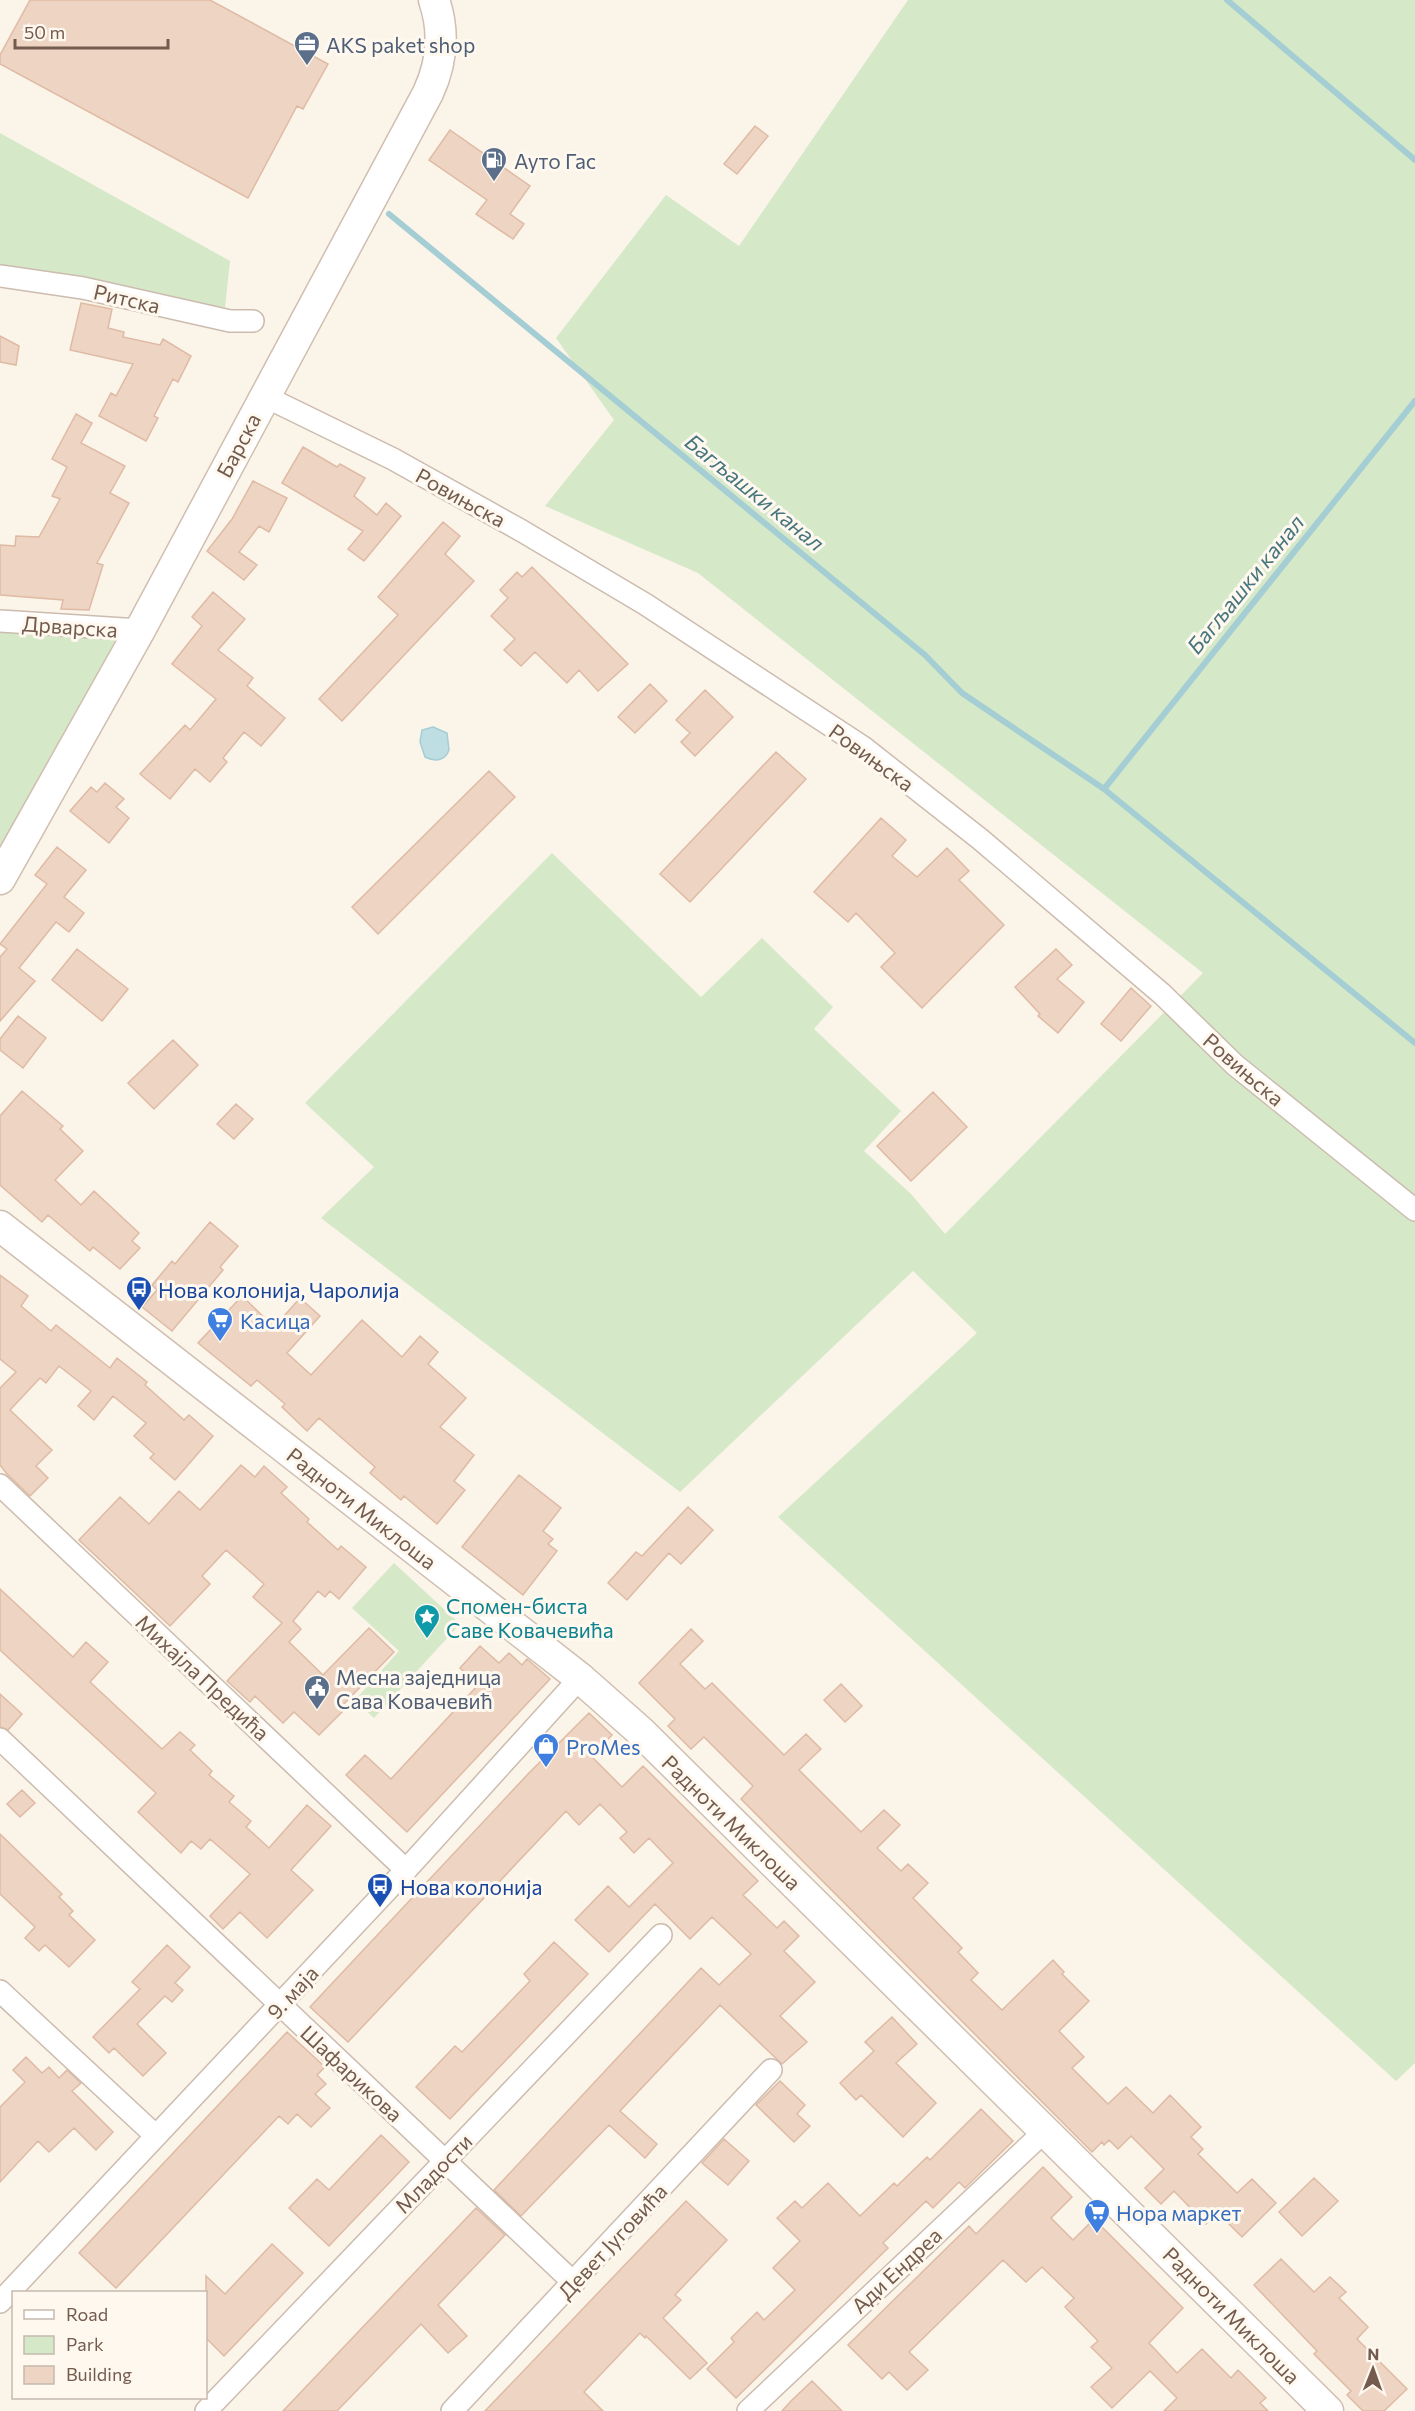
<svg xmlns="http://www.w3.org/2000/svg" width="1415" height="2411" viewBox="0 0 1415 2411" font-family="Commissioner,sans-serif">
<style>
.green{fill:#d5e8c8}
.water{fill:#bedee3;stroke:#a5cdd4;stroke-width:1.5}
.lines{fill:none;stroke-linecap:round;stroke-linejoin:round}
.stream{stroke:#a5cdd4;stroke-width:6}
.building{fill:#eed4c2;stroke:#dfbaa4;stroke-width:1.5}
.street-casing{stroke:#ccbcaf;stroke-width:24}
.secondary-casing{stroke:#d0beb0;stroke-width:33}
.street{stroke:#fff;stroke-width:21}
.secondary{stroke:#fff;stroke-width:30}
.labels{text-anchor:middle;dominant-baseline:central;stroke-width:6;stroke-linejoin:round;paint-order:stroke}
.service-label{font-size:21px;fill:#4e5e75;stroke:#fef8ef;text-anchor:start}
.street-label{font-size:21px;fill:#735b4e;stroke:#fef8ef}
.transit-label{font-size:21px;fill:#164399;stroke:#fef8ef;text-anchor:start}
.shop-label{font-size:21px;fill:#366cbe;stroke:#fef8ef;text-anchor:start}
.culture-label{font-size:21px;fill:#0d838f;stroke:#fef8ef;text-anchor:start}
.water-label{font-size:22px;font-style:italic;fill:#47757e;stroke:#fef8ef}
</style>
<rect width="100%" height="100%" fill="#fbf4e9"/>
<path class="green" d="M908 0H1415V2063L1396 2081 778 1517 977 1333 913 1271 680 1492 321 1218 374 1167 305 1103 552 853 701 997 762 938 833 1007 814 1029 901 1111 864 1151 911 1194 945 1234 1203 973 698 573 545 506 614 420 556 338 666 195 739 246Z
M0 133 230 261 224 317 0 270Z
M0 632 121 640 0 866Z
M394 1563 460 1624 374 1718 355 1700 399 1651 352 1608Z"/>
<path class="water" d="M433 727 447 733 449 750C445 761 435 762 425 757L420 742 422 730Z"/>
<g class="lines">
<path class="stream" d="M1227 0 1415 160
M389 214 925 655 962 693 1104 789 1415 1043
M1104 789 1415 401"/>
</g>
<path class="building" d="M30 0H210L328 64 303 109 297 106 248 198 0 64V55Z
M755 126 768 136 737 174 724 164Z
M450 130 530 186 510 214 524 224 513 239 476 214 487 200 429 160Z
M81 303 112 309 108 328 124 332 123 337 160 345 163 339 191 356 178 382 173 379 154 416 158 418 146 441 99 416 111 393 116 396 133 364 70 350Z
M0 336 19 346 16 365 0 362Z
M76 414 92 423 81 443 125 466 110 493 129 503 97 563 103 565 89 610 61 609 63 600 0 595V545L15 546 16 536 39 537 60 499 52 496 67 467 52 459Z
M303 447 337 467 340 464 365 478 354 496 377 515 386 503 401 516 364 561 348 549 363 531 282 483Z
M253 481 287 498 269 532 259 526 239 552 257 565 244 580 207 551 232 519Z
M443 522 460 536 445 554 474 581 342 721 319 699 398 615 378 597Z
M532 567 628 664 598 691 579 670 567 683 535 652 521 666 504 650 515 639 491 616 508 598 500 590 517 572 522 577Z
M213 592 245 619 218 650 253 678 247 686 285 718 261 746 244 732 223 758 227 762 210 782 195 769 170 799 140 774 185 725 190 730 216 699 172 664 202 626 192 617Z
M650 684 667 701 635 733 618 717Z
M705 690 733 717 695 756 681 742 690 733 676 720Z
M776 752 806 779 690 902 660 874Z
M489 771 515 797 378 934 352 907Z
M105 783 124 799 116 807 129 818 109 843 70 811 91 787 97 792Z
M881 818 906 840 892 856 917 877 947 848 969 871 959 880 1004 925 922 1008 881 967 895 953 856 913 848 922 814 892Z
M57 847 86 870 64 897 84 913 69 932 56 922 19 968 35 981 0 1021V957L7 949 0 944 47 884 35 875Z
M77 949 128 989 102 1021 52 980Z
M1056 949 1072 965 1057 979 1084 1002 1058 1033 1038 1016 1040 1014 1015 987Z
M1131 988 1151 1006 1121 1041 1101 1024Z
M18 1016 46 1038 23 1068 0 1050V1039Z
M173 1040 198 1065 154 1109 128 1083Z
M22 1091 63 1126 60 1129 83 1151 55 1180 81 1205 94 1191 139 1233 132 1241 140 1248 120 1269 93 1247 90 1251 48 1215 42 1222 0 1185V1116Z
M933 1092 967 1127 911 1181 877 1146Z
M236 1104 253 1119 234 1139 217 1124Z
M210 1222 238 1246 220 1267 223 1270 172 1331 142 1307 157 1290 152 1285 172 1261 175 1264Z
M0 1275 28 1296 21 1306 51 1331 56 1325 110 1368 117 1358 147 1382 145 1385 184 1420 189 1415 213 1436 175 1480 150 1458 154 1454 134 1436 146 1423 113 1396 94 1420 78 1406 91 1391 59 1366 46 1383 40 1378 10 1410 52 1450 36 1466 48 1478 30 1496 7 1474 0 1465V1388L16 1372 0 1359Z
M242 1296 274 1327 300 1298 320 1316 287 1353 311 1375 362 1320 402 1357 420 1336 438 1352 428 1364 466 1398 440 1427 474 1455 454 1481 465 1490 437 1524 404 1496 401 1500 370 1473 375 1467 319 1418 307 1431 282 1407 285 1404 257 1380 251 1386 198 1343Z
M241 1465 255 1477 264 1466 287 1487 281 1493 309 1519 307 1522 338 1550 341 1546 366 1567 339 1599 330 1591 325 1597 318 1591 293 1621 301 1629 289 1642 323 1675 369 1628 394 1652 341 1707 344 1710 319 1735 294 1712 283 1723 255 1696 250 1702 227 1681 282 1623 253 1597 264 1584 226 1550 202 1576 210 1584 170 1626 79 1540 120 1497 149 1524 179 1491 200 1510Z
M519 1475 561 1508 543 1531 553 1539 548 1544 557 1551 523 1595 462 1547Z
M688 1507 713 1530 681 1564 669 1553 627 1600 608 1583 636 1552 642 1556Z
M0 1589 73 1657 86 1642 108 1662 90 1682 162 1749 180 1732 195 1745 190 1750 212 1771 209 1775 234 1796 229 1802 251 1821 246 1827 269 1848 307 1805 331 1826 291 1870 313 1890 267 1938 240 1912 223 1929 210 1916 250 1874 210 1839 201 1849 191 1841 181 1853 138 1812 156 1793 0 1650Z
M691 1629 703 1641 680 1664 705 1689 712 1683 784 1755 806 1734 821 1749 799 1770 861 1832 884 1810 900 1825 877 1848 901 1871 908 1864 928 1883 913 1898 962 1948 958 1952 978 1973 971 1980 1002 2010 1053 1960 1064 1972 1062 1974 1089 2001 1059 2031 1084 2057 1072 2068 1108 2104 1126 2087 1153 2113 1170 2095 1201 2127 1191 2137 1203 2149 1198 2154 1237 2193 1252 2179 1276 2203 1242 2237 1218 2213 1206 2224 1174 2191 1161 2204 1145 2188 1164 2169 1131 2136 1118 2149 1109 2140 1104 2145 1102 2142 1092 2152 741 1799 753 1786 704 1737 691 1749 668 1726 675 1719 639 1683Z
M480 1646 499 1663 509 1653 522 1665 527 1659 550 1679 407 1832 346 1775 365 1755 391 1779 478 1685 460 1668Z
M841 1684 862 1706 845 1722 824 1700Z
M0 1694 22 1714 8 1730 0 1727Z
M589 1713 612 1735 591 1756 622 1787 643 1766 758 1881 743 1895 777 1928 784 1921 799 1936 784 1951 815 1982 780 2016 807 2042 782 2064 720 2005 620 2111 657 2144 645 2158 609 2125 521 2216 494 2190 701 1968 719 1985 751 1954 712 1917 690 1939 655 1904 609 1952 575 1920 608 1886 629 1907 673 1863 649 1838 634 1853 620 1838 627 1832 600 1804 579 1825 566 1811 348 2042 310 2007 528 1774Z
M22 1790 35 1803 20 1817 7 1804Z
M0 1834 62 1894 59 1897 73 1911 69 1915 95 1940 69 1967 45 1945 39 1951 25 1938 35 1927 0 1894Z
M554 1942 588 1974 450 2119 416 2087 455 2046 462 2052 530 1981 524 1974Z
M167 1945 190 1967 175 1983 183 1990 172 2002 165 1996 137 2024 166 2053 143 2076 114 2048 109 2053 93 2037 140 1989 132 1982Z
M892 2017 917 2044 896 2063 936 2103 903 2137 861 2095 856 2100 840 2083 874 2051 865 2042Z
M287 2032 325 2067 317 2075 326 2084 315 2094 330 2108 311 2127 297 2114 288 2124 279 2116 116 2288 79 2253Z
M26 2057 42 2073 49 2067 59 2078 67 2070 81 2083 72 2091 113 2132 96 2150 74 2128 49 2152 38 2141 0 2182V2107L25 2082 13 2070Z
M780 2081 805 2105 797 2114 810 2126 794 2142 756 2105Z
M981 2109 1013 2141 965 2188 959 2182 933 2208 926 2201 883 2243 888 2248 736 2398 707 2369 734 2342 731 2338 757 2312 764 2320 795 2290 773 2268 800 2241 777 2218 795 2201 802 2208 828 2183 860 2216 894 2183 897 2186 927 2157 930 2160Z
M381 2135 409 2162 329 2246 289 2208 317 2179 329 2190Z
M724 2139 749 2161 728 2185 702 2163Z
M1043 2167 1072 2197 1051 2218 1073 2240 1094 2219 1183 2308 1149 2343 1177 2373 1202 2349 1231 2378 1238 2370 1266 2398 1260 2403 1268 2411H1164L1177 2398 1150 2371 1112 2408 1091 2387 1112 2368 1091 2347 1098 2341 1065 2307 1074 2298 1042 2267 1026 2282 1003 2260 909 2352 928 2370 907 2390 889 2372 882 2379 848 2345 969 2226 976 2234Z
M1314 2178 1338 2201 1302 2236 1279 2212Z
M686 2201 727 2240 675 2295 681 2300 663 2318 707 2363 690 2379 646 2336 645 2338 640 2333 584 2392 603 2411H485Z
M476 2208 505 2235 438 2305 467 2336 448 2353 421 2324 337 2411H283Z
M272 2244 303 2273 224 2356 206 2338V2276L225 2294Z
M1281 2259 1314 2292 1330 2277 1346 2292 1339 2298 1368 2327 1357 2339 1407 2389 1384 2411H1363L1347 2395 1351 2391 1314 2354 1317 2351 1254 2285Z
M812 2381 842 2411H782L791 2401Z"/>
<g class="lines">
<defs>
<path id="street" d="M0 276 83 288 230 321H253
M264 396 393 459 522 531 645 604 863 747 980 839 1162 994 1235 1065 1415 1210
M0 621 140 630
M0 1485 406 1870
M0 1739 574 2283
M0 1991 156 2136
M0 2302 406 1870 580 1678
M206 2411 661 1935
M452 2411 771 2070
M748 2411 1046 2130"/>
<path id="secondary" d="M0 879 140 630 428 93C442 63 445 32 434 0
M0 1226 580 1678 640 1731 1328 2411"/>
</defs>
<use href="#street" class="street-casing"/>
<use href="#secondary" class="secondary-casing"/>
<use href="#street" class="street"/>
<use href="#secondary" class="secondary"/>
</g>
<defs>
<symbol id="office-pin" viewBox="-11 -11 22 30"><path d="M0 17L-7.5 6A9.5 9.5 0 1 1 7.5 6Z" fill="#5c6f8a" stroke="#fef8ef"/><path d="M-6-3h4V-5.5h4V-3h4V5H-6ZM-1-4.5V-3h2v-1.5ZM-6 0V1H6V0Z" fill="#fff"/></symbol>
<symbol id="fuel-pin" viewBox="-11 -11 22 30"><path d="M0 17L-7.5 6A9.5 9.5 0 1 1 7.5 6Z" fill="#5c6f8a" stroke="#fef8ef"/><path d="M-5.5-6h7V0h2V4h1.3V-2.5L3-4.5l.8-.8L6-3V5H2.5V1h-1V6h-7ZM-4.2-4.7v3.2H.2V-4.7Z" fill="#fff"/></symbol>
<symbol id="bus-pin" viewBox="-11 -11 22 30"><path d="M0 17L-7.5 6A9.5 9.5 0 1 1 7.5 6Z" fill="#1a4fb4" stroke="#fef8ef"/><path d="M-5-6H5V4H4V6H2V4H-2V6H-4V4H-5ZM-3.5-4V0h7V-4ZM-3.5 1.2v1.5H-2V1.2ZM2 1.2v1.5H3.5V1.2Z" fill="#fff"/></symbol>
<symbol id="supermarket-pin" viewBox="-11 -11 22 30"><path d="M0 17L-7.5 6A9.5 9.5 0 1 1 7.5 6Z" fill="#3f7fe0" stroke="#fef8ef"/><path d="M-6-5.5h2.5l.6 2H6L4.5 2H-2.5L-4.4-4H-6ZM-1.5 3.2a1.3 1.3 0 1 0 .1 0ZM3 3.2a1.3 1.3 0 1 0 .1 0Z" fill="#fff"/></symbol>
<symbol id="sight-pin" viewBox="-11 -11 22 30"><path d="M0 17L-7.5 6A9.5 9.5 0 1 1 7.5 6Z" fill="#0f9aa8" stroke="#fef8ef"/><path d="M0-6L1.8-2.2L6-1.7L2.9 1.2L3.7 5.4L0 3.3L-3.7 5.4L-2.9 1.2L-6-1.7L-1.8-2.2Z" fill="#fff"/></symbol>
<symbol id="civic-pin" viewBox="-11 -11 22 30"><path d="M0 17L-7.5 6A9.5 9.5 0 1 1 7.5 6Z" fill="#5c6f8a" stroke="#fef8ef"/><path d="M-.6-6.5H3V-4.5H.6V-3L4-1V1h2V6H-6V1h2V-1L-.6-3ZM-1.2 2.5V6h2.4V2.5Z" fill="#fff"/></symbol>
<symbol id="shop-pin" viewBox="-11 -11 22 30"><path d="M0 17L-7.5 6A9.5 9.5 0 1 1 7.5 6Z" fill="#3f7fe0" stroke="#fef8ef"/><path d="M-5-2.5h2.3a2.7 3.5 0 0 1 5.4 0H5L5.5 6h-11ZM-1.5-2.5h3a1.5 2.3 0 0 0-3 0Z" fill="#fff"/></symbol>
</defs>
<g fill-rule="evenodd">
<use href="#office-pin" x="292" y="29" width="30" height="40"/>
<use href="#fuel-pin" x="479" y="145" width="30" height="40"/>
<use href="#bus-pin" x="124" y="1274" width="30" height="40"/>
<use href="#supermarket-pin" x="205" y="1305" width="30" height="40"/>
<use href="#sight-pin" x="412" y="1602" width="30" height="40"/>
<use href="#civic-pin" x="302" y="1673" width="30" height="40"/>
<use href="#shop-pin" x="531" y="1731" width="30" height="40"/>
<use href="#bus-pin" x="365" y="1871" width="30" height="40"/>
<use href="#supermarket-pin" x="1082" y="2197" width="30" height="40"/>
</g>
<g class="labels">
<g class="service-label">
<text x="326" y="44">AKS paket shop</text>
<text x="514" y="160">Ауто Гас</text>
<text x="336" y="1676">Месна заједница<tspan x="336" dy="24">Сава Ковачевић</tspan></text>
</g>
<g class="street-label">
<text transform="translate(127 298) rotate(13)">Ритска</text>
<text transform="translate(238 445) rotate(-62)">Барска</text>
<text transform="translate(461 497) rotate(29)">Ровињска</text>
<text transform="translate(70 626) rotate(4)">Дрварска</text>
<text transform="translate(872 757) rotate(36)">Ровињска</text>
<text transform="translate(1244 1069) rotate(41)">Ровињска</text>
<text transform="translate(362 1508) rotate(38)">Радноти Миклоша</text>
<text transform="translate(203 1677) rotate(43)">Михајла Предића</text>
<text transform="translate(732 1822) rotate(44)">Радноти Миклоша</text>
<text transform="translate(292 1992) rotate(-47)">9. маја</text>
<text transform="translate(352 2073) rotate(43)">Шафарикова</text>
<text transform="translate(433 2173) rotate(-46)">Младости</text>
<text transform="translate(612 2241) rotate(-47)">Девет Југовића</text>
<text transform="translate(896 2270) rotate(-43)">Ади Ендреа</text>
<text transform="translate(1232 2315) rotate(45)">Радноти Миклоша</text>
</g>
<g class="transit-label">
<text x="158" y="1289">Нова колонија, Чаролија</text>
<text x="400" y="1886">Нова колонија</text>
</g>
<g class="shop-label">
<text x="240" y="1320">Касица</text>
<text x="566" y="1746">ProMes</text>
<text x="1116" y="2212">Нора маркет</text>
</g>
<g class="culture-label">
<text x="446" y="1605">Спомен-биста<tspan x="446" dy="24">Саве Ковачевића</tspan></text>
</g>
<g class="water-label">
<text transform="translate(755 492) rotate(39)">Багљашки канал</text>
<text transform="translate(1245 584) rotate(-51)">Багљашки канал</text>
</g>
</g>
<rect x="12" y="2291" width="195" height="108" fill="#fef8ef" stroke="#c6b9af" stroke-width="1.5"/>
<rect x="24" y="2310" width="30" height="9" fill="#ffffff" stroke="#c6b9af" stroke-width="1.5"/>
<text x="66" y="2321" font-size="18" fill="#735b4e">Road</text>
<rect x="24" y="2336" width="30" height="18" fill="#d5e8c8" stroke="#c6b9af" stroke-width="1.5"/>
<text x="66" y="2351" font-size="18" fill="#735b4e">Park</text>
<rect x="24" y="2366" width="30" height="18" fill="#eed4c2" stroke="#c6b9af" stroke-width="1.5"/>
<text x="66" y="2381" font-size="18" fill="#735b4e">Building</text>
<g transform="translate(1373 2369) rotate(1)" stroke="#fef8ef" stroke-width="4.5" paint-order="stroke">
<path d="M0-4.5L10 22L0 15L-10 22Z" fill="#735b4e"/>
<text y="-9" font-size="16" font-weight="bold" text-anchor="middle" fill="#735b4e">N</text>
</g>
<path d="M15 39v9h153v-9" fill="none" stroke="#735b4e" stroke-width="3"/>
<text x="24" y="39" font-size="18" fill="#735b4e" stroke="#fef8ef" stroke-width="4.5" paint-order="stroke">50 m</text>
</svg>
